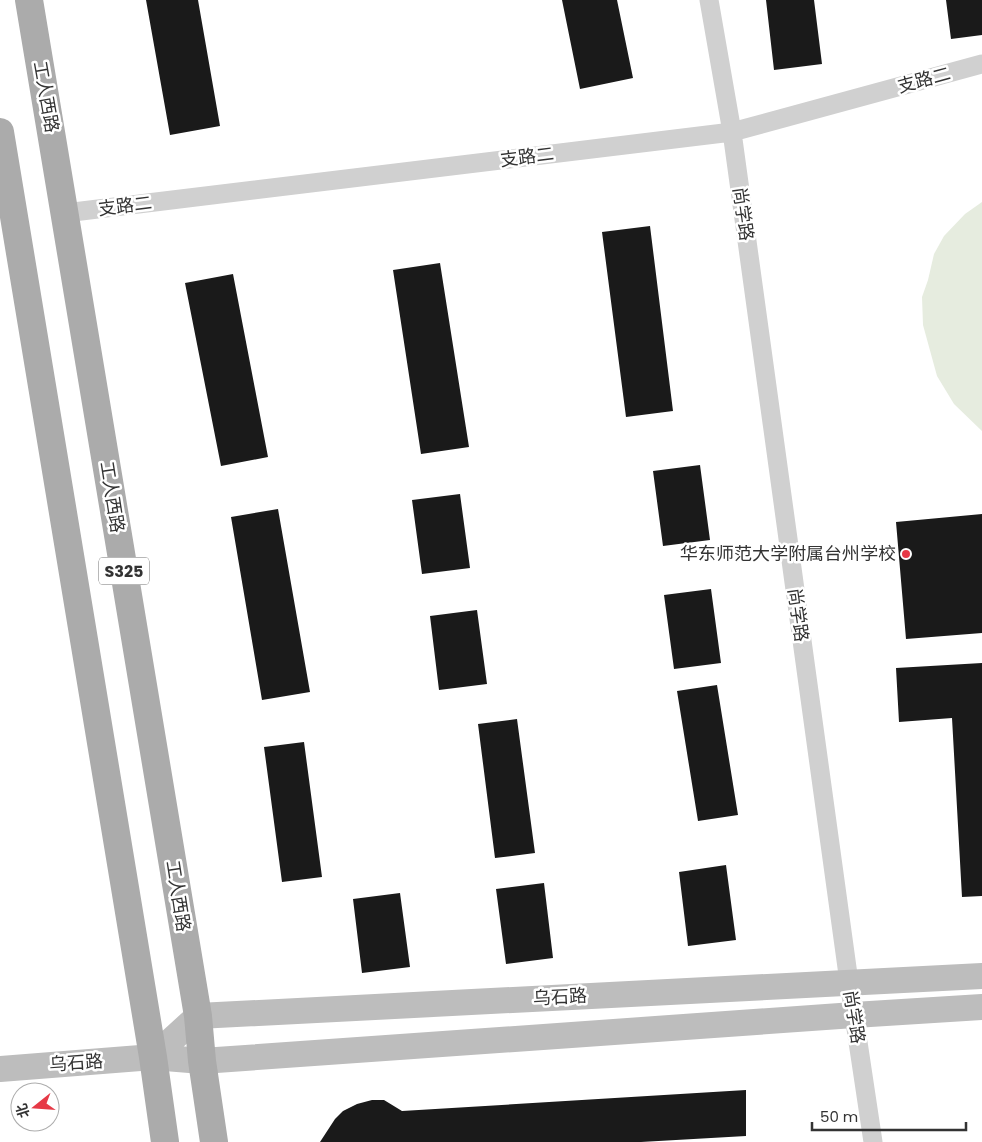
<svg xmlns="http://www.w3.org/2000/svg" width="982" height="1142" font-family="Poppins,'Noto Sans SC',sans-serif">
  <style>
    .green { fill: #e6ecdf }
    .building { fill: #1a1a1a }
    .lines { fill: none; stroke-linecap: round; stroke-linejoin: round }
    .street { stroke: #d0d0d0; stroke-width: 19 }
    .secondary { stroke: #bdbdbd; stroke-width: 26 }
    .primary { stroke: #ababab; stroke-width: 28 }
    .poi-dot { fill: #e63946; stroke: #fff; stroke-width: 2 }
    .labels { text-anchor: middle; stroke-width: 5; stroke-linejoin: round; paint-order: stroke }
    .shield { fill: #fff; stroke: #707070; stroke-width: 1 }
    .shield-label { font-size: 16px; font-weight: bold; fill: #333 }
    .street-label { font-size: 18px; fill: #333; stroke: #fff }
    .poi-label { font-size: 18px; fill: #333; stroke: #fff; text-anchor: end }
  </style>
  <rect width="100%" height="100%" fill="#fff"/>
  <path class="green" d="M982,202V431L954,404L937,376L923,325L922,297L928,280L934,254L944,236L965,214Z"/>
  <path class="building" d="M146,0H198L220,126L170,135Z
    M562,0H617L633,78L580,89Z
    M766,0H814L822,64L774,70Z
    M946,0H982V35L951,39Z
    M650,226L673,411L626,417L602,232Z
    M440,263L469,447L421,454L393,270Z
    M233,274L268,457L221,466L185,283Z
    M700,465L710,540L663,546L653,471Z
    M460,494L470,568L422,574L412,500Z
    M278,509L310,692L262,700L231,517Z
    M982,514V633L906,639L896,522Z
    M711,589L721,663L674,669L664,595Z
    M477,610L487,684L439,690L430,616Z
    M982,663V896L962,897L952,718L899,722L896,668Z
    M717,685L738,815L698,821L677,691Z
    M517,719L535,853L495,858L478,724Z
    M304,742L322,877L282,882L264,747Z
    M726,865L736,940L688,946L679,872Z
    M544,883L553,958L506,964L496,889Z
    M400,893L410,967L362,973L353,899Z
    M746,1090V1136L641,1142H320L335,1119L343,1111L357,1104L372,1100H384L402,1111Z"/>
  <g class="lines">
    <path class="street" d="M709,0L732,132L849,982L873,1142
      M65,213L732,132L982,64"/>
    <path class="secondary" d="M153,1057L198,1016L982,976
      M0,1069L153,1057L202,1061L854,1015L982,1007"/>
    <path class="primary" d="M29,0L198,1016L202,1061L214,1142
      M0,132L153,1057L165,1142"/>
  </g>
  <circle class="poi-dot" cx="906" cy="554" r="5"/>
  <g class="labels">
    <rect class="shield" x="99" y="557.5" width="50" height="27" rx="4"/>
    <g class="shield-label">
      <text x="124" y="577">S325</text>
    </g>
    <g class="street-label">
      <text transform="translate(924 80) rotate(-15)" y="6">支路二</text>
      <text transform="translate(46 97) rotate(80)" y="6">工人西路</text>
      <text transform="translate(527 157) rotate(-7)" y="6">支路二</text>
      <text transform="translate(125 206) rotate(-7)" y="6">支路二</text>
      <text transform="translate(743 214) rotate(82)" y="6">尚学路</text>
      <text transform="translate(112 497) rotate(81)" y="6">工人西路</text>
      <text transform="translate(798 615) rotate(82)" y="6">尚学路</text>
      <text transform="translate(178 896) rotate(81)" y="6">工人西路</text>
      <text transform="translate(560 997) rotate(-3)" y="6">乌石路</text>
      <text transform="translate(854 1017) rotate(81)" y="6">尚学路</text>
      <text transform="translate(76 1063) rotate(-4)" y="6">乌石路</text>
    </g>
    <g class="poi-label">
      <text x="896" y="560">华东师范大学附属台州学校</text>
    </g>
  </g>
  <g transform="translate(35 1107) rotate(253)"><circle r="24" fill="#ffffff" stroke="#adadad"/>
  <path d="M0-4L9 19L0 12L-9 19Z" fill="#e63946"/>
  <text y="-8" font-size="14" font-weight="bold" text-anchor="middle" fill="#333333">北</text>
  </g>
  <path d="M812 1122v8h154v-8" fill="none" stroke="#333333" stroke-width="2.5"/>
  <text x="820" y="1122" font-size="15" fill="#333333" stroke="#ffffff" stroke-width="4" paint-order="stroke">50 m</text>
</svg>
